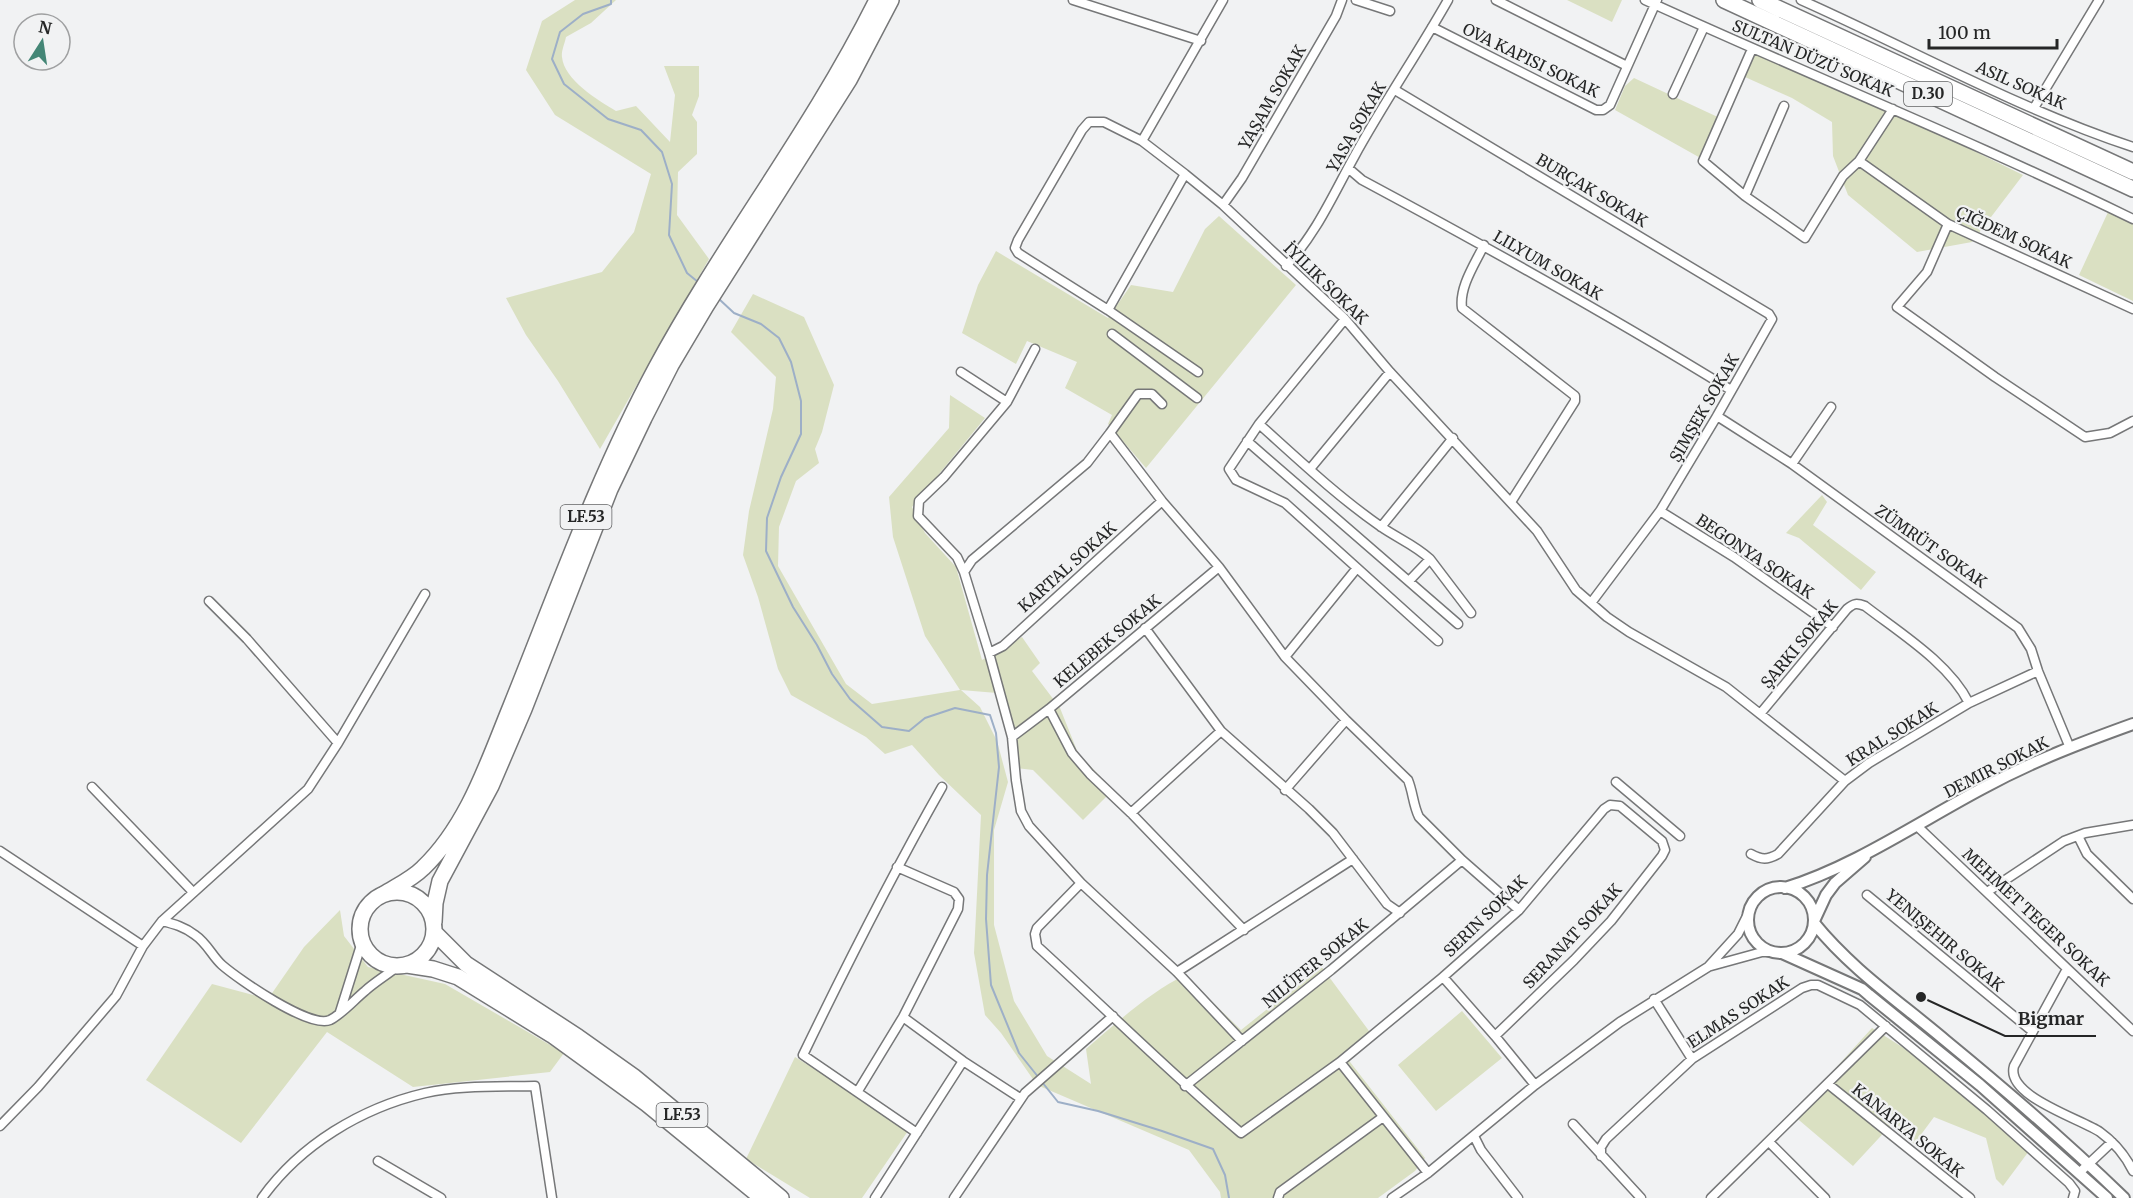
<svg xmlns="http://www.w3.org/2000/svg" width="2133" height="1198" font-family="Merriweather,serif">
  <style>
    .green { fill: #dae0c2 }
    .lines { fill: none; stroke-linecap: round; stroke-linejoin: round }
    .stream { stroke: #9dafc7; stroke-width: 2 }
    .minor-casing { stroke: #767778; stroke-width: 11 }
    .tertiary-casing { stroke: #767778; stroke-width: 14 }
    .trunk-casing { stroke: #767778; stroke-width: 18 }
    .minor { stroke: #fff; stroke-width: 8 }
    .tertiary { stroke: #fff; stroke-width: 10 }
    .trunk { stroke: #fff; stroke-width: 15 }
    .labels { text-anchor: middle; stroke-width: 4.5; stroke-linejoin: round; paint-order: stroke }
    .shield { fill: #f1f2f3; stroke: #626364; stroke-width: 1.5 }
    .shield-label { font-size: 15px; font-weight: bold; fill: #252626 }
    .street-label { font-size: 16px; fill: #252626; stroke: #f1f2f3 }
    .leader { fill: none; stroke: #252626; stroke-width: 2 }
    .callout-dot { fill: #252626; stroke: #f1f2f3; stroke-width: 2 }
    .callout-label { font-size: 18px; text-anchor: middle; font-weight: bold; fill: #252626; stroke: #f1f2f3; stroke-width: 4.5; stroke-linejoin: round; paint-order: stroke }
  </style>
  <rect width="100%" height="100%" fill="#f1f2f3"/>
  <path class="green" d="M575,0H616L591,23L566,37C565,43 561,51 562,57C564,80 598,100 616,111L636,106L670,142L675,95L664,66H699V96L692,115L697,122V154L678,172L677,215L709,259L600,449L558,381L526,335L506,298L602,272L634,232L651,174L555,115L526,70L542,21Z
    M1567,0H1622L1612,22Z
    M1758,45L2023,175L1972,242L1917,252L1848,195L1833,156L1832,122L1792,98L1745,77Z
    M1634,78L1722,119L1704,160L1615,110L1625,86Z
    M2109,210L2133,220V301L2079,275Z
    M1219,216L1296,285L1146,468L1108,424L1112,415L1065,388L1077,362L1027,341L1016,364L962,333L978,285L996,251L1108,318L1131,285L1173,292L1205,229Z
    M753,294L804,317L834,385L822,432L815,449L819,463L796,481L779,527L778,566L846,684L872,704L960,690L925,636L893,537L889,497L949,428L950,395L985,418L912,507L925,533L956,567L982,660L1022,637L1040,663L1032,671L1060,708L1078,753L1113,790L1083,820L1033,770L1016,768L997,693L961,690L980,707L997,741L1008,782L994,830V925L1014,1001L1047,1056L1091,1084L1086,1049C1115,1024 1150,992 1185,975L1241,1030L1321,966L1372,1035L1343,1053L1425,1158L1415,1171L1378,1198H1221L1220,1192L1189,1150L1037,1085L1001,1033L985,1015L974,953L981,815L939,775L912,745L885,754L866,737L791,695L778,669L758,597L743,555L749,511L773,409L776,377L731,332Z
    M1822,495L1827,502L1813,525L1876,572L1861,590L1799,538L1786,533Z
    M340,910L344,936L368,967L445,984L564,1053L550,1072L413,1087L327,1032L241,1143L146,1080L212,984L268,999L304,947Z
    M1462,1011L1502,1058L1436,1111L1398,1065Z
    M1872,1028L1918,1057L2029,1151L2003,1186L1996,1179L1986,1138L1934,1117L1914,1144L1891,1125L1853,1166L1793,1115Z
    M795,1057L910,1128L862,1198H810L746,1159Z"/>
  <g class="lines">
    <path class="stream" d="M611,0V4L583,14L560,32L552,59L564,84L608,119L641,130L662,152L672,184L669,235L687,273L698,282
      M719,299L734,313L761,324L779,338L791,362L801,401V434L781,477L767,518L766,551L793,607L817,645L832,674L850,699L882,727L909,731L925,718L955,708L990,715L996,733L999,767L987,875L986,919L991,985L1019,1053L1039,1078
      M1042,1082L1058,1102L1098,1111L1162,1131L1213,1149L1225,1175L1229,1198"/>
    <defs>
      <path id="minor" d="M1073,0L1201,41
        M1356,0L1390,11
        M1496,0L1627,66
        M1645,0C1807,74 1973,141 2133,219
        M1801,0C1911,49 2018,109 2133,147
        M1432,27L1596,110H1603L1610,105L1657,0
        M1752,49L1703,161L1745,196L1805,238L1843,176L1859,161L1893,109
        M1395,90L1769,314L1772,319L1717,416L1660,511L1591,603
        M1673,94L1704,27
        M2034,108L2099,0
        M1142,141L1223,0
        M1859,161L1948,224L2133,309
        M1348,168L1362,180C1487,247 1611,316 1731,390
        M1745,196L1784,106
        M1223,205L1242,178L1336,16L1342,0
        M1948,224L1927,272L1897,307L1995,377L2085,437L2110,433L2133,421
        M1484,245C1475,264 1459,287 1462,308L1575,396V401L1511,502
        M1286,266C1316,234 1333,195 1354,157C1383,104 1418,53 1448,0
        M1108,310L1185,174
        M1345,319L1259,424L1229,469L1236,480L1285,503L1438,641
        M1112,334L1197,398
        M961,372L1007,402
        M1198,372L1108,310L1018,253L1015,248L1018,240L1082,130L1089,122H1104L1142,141L1185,174L1223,205L1345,319L1390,372L1537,531L1576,590L1607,617L1629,632L1726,687L1845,781
        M1717,416L1792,464L2018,628L2031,649L2038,671L2070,748
        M1259,424C1298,459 1337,496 1380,526C1397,538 1415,545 1430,559L1409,581
        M1110,433L1138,394H1152L1162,404
        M1247,441L1458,624
        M1792,464L1831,407
        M1310,469L1390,372
        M1660,511L1734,557L1833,627
        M1381,527L1453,438
        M1430,559L1471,613
        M964,572L957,557L918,516L919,501L944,477L1007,402L1035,349
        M209,601L247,639L338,743
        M1145,628L1221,731L1309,809L1333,833L1387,904L1400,913
        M989,653L1003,646L1162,501
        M1285,657L1357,568
        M1049,709L1072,753L1090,774L1131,813L1244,930
        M1760,714L1847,609C1854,603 1857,603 1865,606C1900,633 1949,663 1969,703
        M1012,737L1049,709L1219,567
        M1616,782L1680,836
        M92,787L192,891
        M1285,790L1346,720
        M1131,813L1221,731
        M1917,826L2133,1031
        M2078,836L2087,854L2133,899
        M0,851L143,946
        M1751,854C1762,860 1767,860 1778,854L1845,781L1869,763L1969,703L2038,671
        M1081,883L1037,928L1035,934L1037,946C1105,1008 1170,1073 1241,1133L1340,1062L1443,977L1519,910L1604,809L1610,805L1620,806L1662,841L1665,850L1662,856L1611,921L1574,960L1495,1036
        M1987,892L2064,841L2085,833L2133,825
        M1867,895L2032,1031
        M162,921C174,924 185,927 195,935C207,943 212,956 222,965C238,979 310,1029 330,1020C342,1014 354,1000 365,991C375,982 387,975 398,966
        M1711,966L1762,952H1772
        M2067,969L2014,1066C2005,1096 2081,1119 2100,1132C2114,1142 2125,1155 2133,1171
        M1177,972L1353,859
        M1443,977L1495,1036L1535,1085
        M1654,999L1692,1059
        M340,1012L362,942
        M903,1017L963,1061L1020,1098
        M1242,1041L1177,972L1081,883L1029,826L1021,811L1016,780L1012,737L989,653L964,572L972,560L1087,463L1110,433L1162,501L1219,567L1285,657L1346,720L1408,780C1413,792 1413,805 1419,817L1462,860L1519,910
        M1340,1062L1428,1173
        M1828,1084L1970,1198
        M1185,1086L1331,970L1462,860
        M858,1091L903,1017L958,909L959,899L954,892L897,867
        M1573,1124L1641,1198
        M0,1126L38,1087L116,996L143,946L162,921L308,789L338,743L425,594
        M917,1133L803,1055C847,964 892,875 942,787
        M1474,1136L1481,1150L1518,1198
        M1769,1142L1825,1198
        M1601,1156V1147L1606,1139L1692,1059L1802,988L1811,985H1818L1860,1005L1987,1110L2069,1183L2075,1191L2073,1198
        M378,1161L441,1198
        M2080,1172L2112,1142
        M262,1198C300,1145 361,1108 425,1093C460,1085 499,1087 535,1086L552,1198
        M875,1198L963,1061
        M954,1198L1025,1093L1113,1016
        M1278,1198L1280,1192L1383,1117
        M1392,1198L1428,1173L1535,1085L1620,1022L1708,967L1738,934L1748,914
        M1711,1198L1886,1026"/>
      <path id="tertiary" d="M1748 920a33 33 0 1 1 66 0a33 33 0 1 1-66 0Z
        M1785,888C1854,867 1922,820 1985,787C2033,761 2083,742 2133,724
        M1814,921L1826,895L1835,883L1865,857
        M1814,923C1852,970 1900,1002 1946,1041C2007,1091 2067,1143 2124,1198
        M1782,953L1862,989L1869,995L1980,1085L2107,1198"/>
      <path id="trunk" d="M1724,0L2133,189
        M1760,0L2133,172
        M360 929a37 37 0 1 1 74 0a37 37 0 1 1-74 0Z
        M384,894C397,886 412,879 423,868C468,825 488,762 511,706C557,592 598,476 656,368C724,242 813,129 877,0
        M434,922L435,903L440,881L491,786L524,709L610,489L644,418L671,365L706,306L849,80L891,0
        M434,932L466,964L578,1037L633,1076L781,1198
        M407,965L433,969L458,977L552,1035L647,1104L762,1198"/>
    </defs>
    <use href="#minor" class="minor-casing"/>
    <use href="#tertiary" class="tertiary-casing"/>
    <use href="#trunk" class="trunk-casing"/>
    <use href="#minor" class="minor"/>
    <use href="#tertiary" class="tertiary"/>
    <use href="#trunk" class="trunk"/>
  </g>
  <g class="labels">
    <g class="shield">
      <rect x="1904" y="82" width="48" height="24" rx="4.5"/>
      <rect x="560.5" y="505" width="51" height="24" rx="4.5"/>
      <rect x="656.5" y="1103" width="51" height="24" rx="4.5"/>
    </g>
    <g class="shield-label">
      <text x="1928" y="99">D.30</text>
      <text x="586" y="522">LF.53</text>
      <text x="682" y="1120">LF.53</text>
    </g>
    <g class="street-label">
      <text transform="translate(1813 58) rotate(23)" y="6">SULTAN DÜZÜ SOKAK</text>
      <text transform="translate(1531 60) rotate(26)" y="6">OVA KAPISI SOKAK</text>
      <text transform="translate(2021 85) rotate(24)" y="6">ASIL SOKAK</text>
      <text transform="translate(1272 97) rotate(-60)" y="6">YAŞAM SOKAK</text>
      <text transform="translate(1356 127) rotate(-60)" y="6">YASA SOKAK</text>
      <text transform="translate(1592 190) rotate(31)" y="6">BURÇAK SOKAK</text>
      <text transform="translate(2014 237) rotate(25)" y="6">ÇIĞDEM SOKAK</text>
      <text transform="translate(1548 265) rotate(30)" y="6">LILYUM SOKAK</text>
      <text transform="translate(1326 283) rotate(44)" y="6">İYILIK SOKAK</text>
      <text transform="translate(1704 408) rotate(-60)" y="6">ŞIMŞEK SOKAK</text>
      <text transform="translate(1931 546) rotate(35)" y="6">ZÜMRÜT SOKAK</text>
      <text transform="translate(1755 556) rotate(34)" y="6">BEGONYA SOKAK</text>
      <text transform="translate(1067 567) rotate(-42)" y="6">KARTAL SOKAK</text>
      <text transform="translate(1107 641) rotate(-40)" y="6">KELEBEK SOKAK</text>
      <text transform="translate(1799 644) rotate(-50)" y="6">ŞARKI SOKAK</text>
      <text transform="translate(1892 734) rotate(-32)" y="6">KRAL SOKAK</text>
      <text transform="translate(1996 767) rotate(-27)" y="6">DEMIR SOKAK</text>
      <text transform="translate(1485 916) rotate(-44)" y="6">SERIN SOKAK</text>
      <text transform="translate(2036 917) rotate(43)" y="6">MEHMET TEGER SOKAK</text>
      <text transform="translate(1572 936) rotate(-47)" y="6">SERANAT SOKAK</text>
      <text transform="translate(1945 940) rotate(40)" y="6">YENIŞEHIR SOKAK</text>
      <text transform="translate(1315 963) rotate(-39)" y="6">NILÜFER SOKAK</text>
      <text transform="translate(1738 1012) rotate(-33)" y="6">ELMAS SOKAK</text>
      <text transform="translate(1908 1130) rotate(39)" y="6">KANARYA SOKAK</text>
    </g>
  </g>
  <path class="leader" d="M1921 997L2005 1036H2096"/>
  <circle class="callout-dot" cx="1921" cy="997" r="6"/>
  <g class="callout-label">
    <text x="2051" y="1025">Bigmar</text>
  </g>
  <g transform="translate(42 42) rotate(12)"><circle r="28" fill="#f1f2f3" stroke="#9fa0a1" stroke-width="1.5"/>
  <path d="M0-4.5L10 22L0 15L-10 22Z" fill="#448676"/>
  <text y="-9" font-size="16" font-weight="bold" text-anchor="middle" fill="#252626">N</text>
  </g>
  <path d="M1929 39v9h128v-9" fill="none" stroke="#252626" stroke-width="3"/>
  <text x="1938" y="39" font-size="18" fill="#252626" stroke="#f1f2f3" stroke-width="4.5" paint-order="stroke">100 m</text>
</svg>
